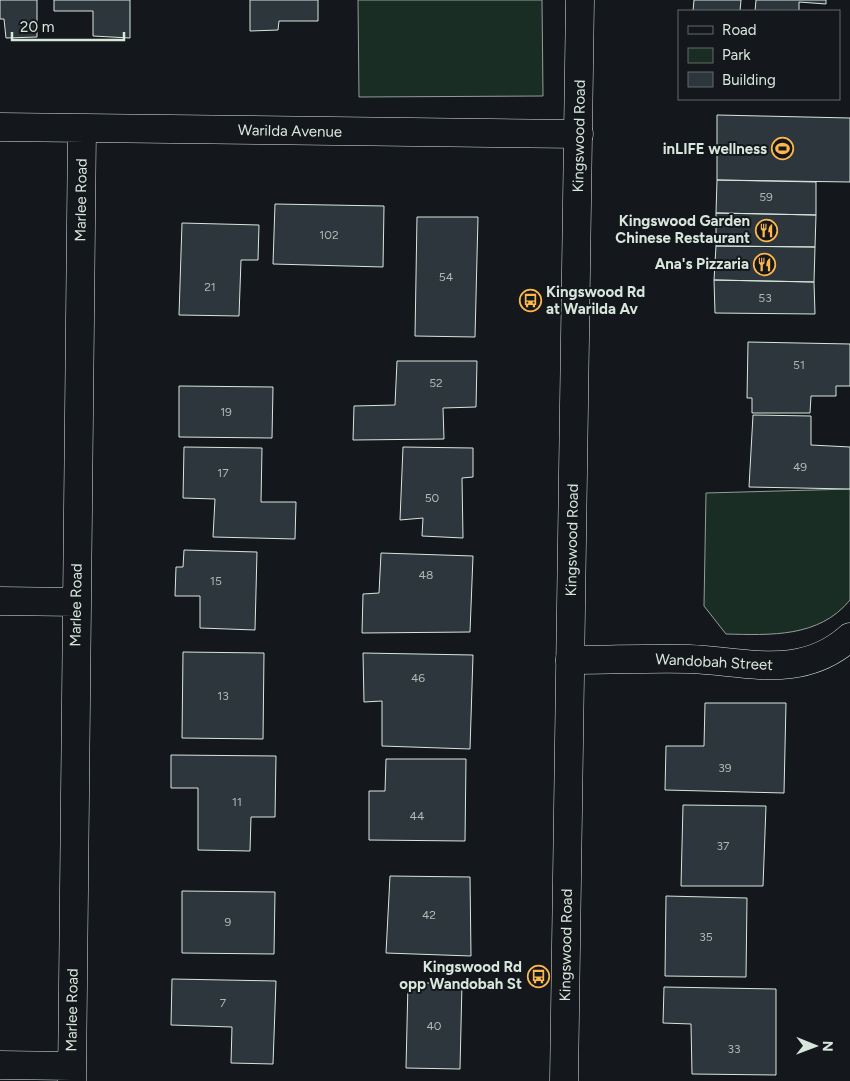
<svg xmlns="http://www.w3.org/2000/svg" width="850" height="1081" font-family="Figtree,sans-serif">
  <style>
    .green { fill: #1a2d24; stroke: #939e99 }
    .building { fill: #2c363c; stroke: #d8e6dc }
    .lines { fill: none; stroke-linecap: round; stroke-linejoin: round }
    .street-casing { stroke: #d8e6dc; stroke-width: 29 }
    .secondary-casing { stroke: #d8e6dc; stroke-width: 29 }
    .street { stroke: #14181c; stroke-width: 28 }
    .secondary { stroke: #14181c; stroke-width: 28 }
    .labels { text-anchor: middle; stroke-width: 4; stroke-linejoin: round; paint-order: stroke }
    .number-label { font-size: 12px; fill: #adbab4 }
    .street-label { font-size: 15px; fill: #d8e6dc; stroke: #14181c }
    .poi-label { font-size: 15px; font-weight: bold; fill: #d8e6dc; stroke: #14181c; text-anchor: end }
  </style>
  <rect width="100%" height="100%" fill="#14181c"/>
  <path class="green" d="M358,0H542L543,96L359,97Z
    M850,489V600C819,638 770,635 726,634L704,606L706,493Z"/>
  <path class="building" d="M0,0H37V37L6,38L4,19H0Z
    M54,0H130V38L93,36V11H54Z
    M250,0H318V21H279L278,30L250,31Z
    M694,0H741L740,11H693Z
    M756,0H826V4L799,2V11H755Z
    M717,115L850,118V182L717,180Z
    M717,180L816,182V215L716,213Z
    M275,204L384,206L383,267L273,264Z
    M716,213L816,215L815,247L716,246Z
    M417,217H478L475,337L415,336Z
    M182,223L259,225L258,260H241L239,316L179,315Z
    M716,246L815,247L814,282L714,280Z
    M714,280L814,282L815,314L715,313Z
    M748,342L850,344V386H836V396H811L810,413H752V398H747Z
    M397,361H477L476,407L443,408L444,439L353,440L354,406L395,405Z
    M179,386L273,387L272,438L179,437Z
    M753,415L811,416V445L850,447V489L749,487Z
    M184,447L262,448L261,502H296L295,539L213,537L215,499L183,498Z
    M403,447L473,448V477L462,478L463,538L422,536L423,518L400,520Z
    M184,550L257,552L255,630L200,628V596H175L176,567H183Z
    M381,553L473,556L470,632L362,633L363,594L379,593Z
    M183,652L264,653L263,739L182,738Z
    M363,653L473,655L470,749L382,746V701L364,702Z
    M705,703H786L784,793L665,790L666,746H704Z
    M171,755L276,756L275,817H251L250,851L198,850V788H171Z
    M386,759H466L465,841L369,840V791H385Z
    M683,805L766,806L763,886H681Z
    M390,876L470,877L471,956L386,953Z
    M182,891L275,892L274,954L182,953Z
    M666,896L747,898L746,977L665,976Z
    M172,979L276,981L273,1064L231,1063L232,1027L171,1025Z
    M408,983H462L460,1069L406,1068Z
    M664,987L776,989V1075L692,1074L691,1024L663,1023Z"/>
  <g class="lines">
    <defs>
      <path id="street" d="M0,127L579,134
        M0,601L76,602
        M570,660C609,660 649,658 689,659C746,661 801,681 850,637
        M0,1065L72,1066
        M72,1081L82,129"/>
      <path id="secondary" d="M564,1081L580,0"/>
    </defs>
    <use href="#street" class="street-casing"/>
    <use href="#secondary" class="secondary-casing"/>
    <use href="#street" class="street"/>
    <use href="#secondary" class="secondary"/>
  </g>
  <defs>
    <symbol id="stadium-ring" viewBox="-11 -11 22 22"><circle r="9.5" fill="#14181c" stroke="#ffb74d" stroke-width="1.5"/><path d="M0-5a6.5 5 0 1 0 0 10a6.5 5 0 1 0 0-10ZM-3.5-1.8h7v3.6h-7Z" fill="#ffb74d"/></symbol>
    <symbol id="restaurant-ring" viewBox="-11 -11 22 22"><circle r="9.5" fill="#14181c" stroke="#ffb74d" stroke-width="1.5"/><path d="M-5-6h1v4h1v-4h1v4h1v-4h1v5L-1.5 .5V6h-2V.5L-5-1ZM5-6V6H3V1.5H1.5Q1.5-4 5-6Z" fill="#ffb74d"/></symbol>
    <symbol id="bus-ring" viewBox="-11 -11 22 22"><circle r="9.5" fill="#14181c" stroke="#ffb74d" stroke-width="1.5"/><path d="M-5-6H5V4H4V6H2V4H-2V6H-4V4H-5ZM-3.5-4V0h7V-4ZM-3.5 1.2v1.5H-2V1.2ZM2 1.2v1.5H3.5V1.2Z" fill="#ffb74d"/></symbol>
  </defs>
  <g fill-rule="evenodd">
    <use href="#stadium-ring" x="770" y="136" width="25" height="25"/>
    <use href="#restaurant-ring" x="754" y="218" width="25" height="25"/>
    <use href="#restaurant-ring" x="752" y="252" width="25" height="25"/>
    <use href="#bus-ring" x="518" y="288" width="25" height="25"/>
    <use href="#bus-ring" x="526" y="964" width="25" height="25"/>
  </g>
  <g class="labels">
    <g class="number-label">
      <text x="766" y="201">59</text>
      <text x="329" y="239">102</text>
      <text x="446" y="281">54</text>
      <text x="210" y="291">21</text>
      <text x="765" y="302">53</text>
      <text x="799" y="369">51</text>
      <text x="436" y="387">52</text>
      <text x="226" y="416">19</text>
      <text x="800" y="471">49</text>
      <text x="223" y="477">17</text>
      <text x="432" y="502">50</text>
      <text x="426" y="579">48</text>
      <text x="216" y="585">15</text>
      <text x="418" y="682">46</text>
      <text x="223" y="700">13</text>
      <text x="725" y="772">39</text>
      <text x="237" y="806">11</text>
      <text x="417" y="820">44</text>
      <text x="723" y="850">37</text>
      <text x="429" y="919">42</text>
      <text x="228" y="926">9</text>
      <text x="706" y="941">35</text>
      <text x="223" y="1007">7</text>
      <text x="434" y="1030">40</text>
      <text x="734" y="1053">33</text>
    </g>
    <g class="street-label">
      <text transform="translate(290 131) rotate(1)" y="5">Warilda Avenue</text>
      <text transform="translate(579 136) rotate(-89)" y="5">Kingswood Road</text>
      <text transform="translate(81 200) rotate(-89)" y="5">Marlee Road</text>
      <text transform="translate(572 540) rotate(-89)" y="5">Kingswood Road</text>
      <text transform="translate(76 605) rotate(-89)" y="5">Marlee Road</text>
      <text transform="translate(714 662) rotate(3)" y="5">Wandobah Street</text>
      <text transform="translate(566 945) rotate(-89)" y="5">Kingswood Road</text>
      <text transform="translate(72 1010) rotate(-89)" y="5">Marlee Road</text>
    </g>
    <g class="poi-label">
      <text x="767" y="154">inLIFE wellness</text>
      <text x="750" y="226">Kingswood Garden<tspan x="750" dy="17">Chinese Restaurant</tspan></text>
      <text x="749" y="269">Ana's Pizzaria</text>
      <text x="546" y="297" text-anchor="start">Kingswood Rd<tspan x="546" dy="17">at Warilda Av</tspan></text>
      <text x="522" y="972">Kingswood Rd<tspan x="522" dy="17">opp Wandobah St</tspan></text>
    </g>
  </g>
  <rect x="678" y="10" width="162" height="90" fill="#14181c" stroke="#626a69"/>
  <rect x="688" y="26" width="25" height="8" fill="#14181c" stroke="#626a69"/>
  <text x="722" y="35" font-size="15" fill="#d8e6dc">Road</text>
  <rect x="688" y="48" width="25" height="15" fill="#1a2d24" stroke="#626a69"/>
  <text x="722" y="60" font-size="15" fill="#d8e6dc">Park</text>
  <rect x="688" y="72" width="25" height="15" fill="#2c363c" stroke="#626a69"/>
  <text x="722" y="85" font-size="15" fill="#d8e6dc">Building</text>
  <g transform="translate(815 1046) rotate(91)" stroke="#14181c" stroke-width="4" paint-order="stroke">
  <path d="M0-4L9 19L0 12L-9 19Z" fill="#d8e6dc"/>
  <text y="-8" font-size="14" font-weight="bold" text-anchor="middle" fill="#d8e6dc">N</text>
  </g>
  <path d="M12 32v8h112v-8" fill="none" stroke="#d8e6dc" stroke-width="2.5"/>
  <text x="20" y="32" font-size="15" fill="#d8e6dc" stroke="#14181c" stroke-width="4" paint-order="stroke">20 m</text>
</svg>
